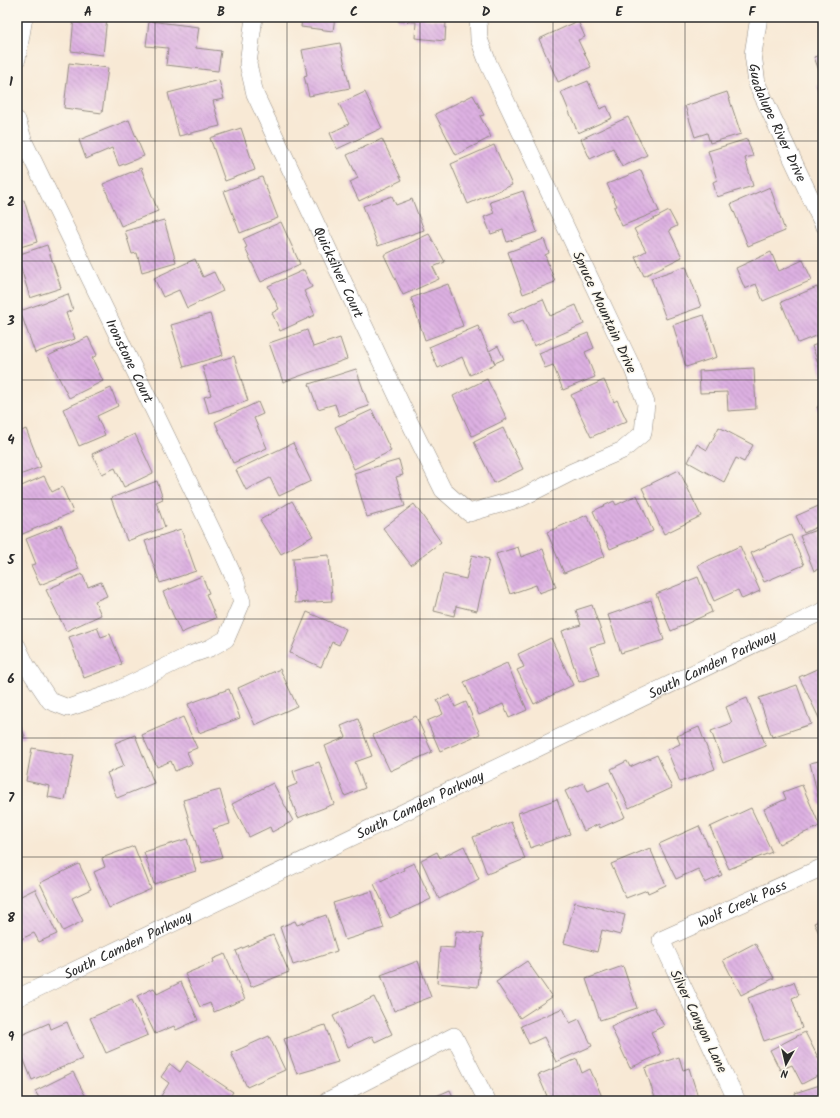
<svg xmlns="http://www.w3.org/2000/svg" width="840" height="1118" font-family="Kalam,sans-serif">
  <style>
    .building { fill: url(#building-back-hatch) }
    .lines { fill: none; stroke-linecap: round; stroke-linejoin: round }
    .street-casing { stroke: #928a80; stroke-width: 18 }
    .street { stroke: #fff; stroke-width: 17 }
    .grid { fill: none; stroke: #2b2b2b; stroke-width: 1; stroke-opacity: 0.55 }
    .labels { text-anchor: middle; stroke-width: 3; stroke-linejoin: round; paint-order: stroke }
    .street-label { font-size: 14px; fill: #2b2b2b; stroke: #fbf7ec }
    .neatline { fill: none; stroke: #2b2b2b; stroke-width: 1.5 }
    .grid-label { font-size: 13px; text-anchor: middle; font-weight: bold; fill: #2b2b2b }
  </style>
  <defs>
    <pattern id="building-back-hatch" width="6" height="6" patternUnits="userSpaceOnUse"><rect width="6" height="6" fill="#ddb0e2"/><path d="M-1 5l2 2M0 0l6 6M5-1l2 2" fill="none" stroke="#b38fb7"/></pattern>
  </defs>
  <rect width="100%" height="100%" fill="#fbf7ec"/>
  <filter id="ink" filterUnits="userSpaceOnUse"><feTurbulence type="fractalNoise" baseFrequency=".025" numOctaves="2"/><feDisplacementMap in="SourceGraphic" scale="8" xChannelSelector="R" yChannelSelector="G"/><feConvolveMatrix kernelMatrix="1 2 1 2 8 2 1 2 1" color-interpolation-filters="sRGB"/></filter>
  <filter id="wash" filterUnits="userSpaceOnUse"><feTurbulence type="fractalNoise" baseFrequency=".012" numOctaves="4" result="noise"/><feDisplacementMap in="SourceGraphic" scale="16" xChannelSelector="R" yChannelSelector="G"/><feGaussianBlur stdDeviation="0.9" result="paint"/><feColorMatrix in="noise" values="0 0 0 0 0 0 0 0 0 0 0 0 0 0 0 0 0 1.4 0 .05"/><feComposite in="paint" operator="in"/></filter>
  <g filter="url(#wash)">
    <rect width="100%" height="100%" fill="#f8e9d5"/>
    <g id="blocks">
      <path class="building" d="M74,17H107L103,55L71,51Z
        M302,17H335L333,31L301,27Z
        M398,17H425V19L446,21L445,41L415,38L416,22L398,21Z
        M149,21L199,27L196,48L221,51L218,71L166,65L168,48L146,46Z
        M578,21L585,37L578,40L591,67L558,82L539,39Z
        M340,43L350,88L309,96L304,76L307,75L302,50Z
        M823,54V81L814,57Z
        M69,63L108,68L102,113L64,108Z
        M219,80L224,99L213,101L220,126L179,136L168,93Z
        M588,81L600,109L607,106L612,118L578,133L561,92Z
        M823,84V102L817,86Z
        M365,92L382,128L337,149L330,133L349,124L339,104Z
        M727,92L741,134L710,143L707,133L695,137L685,106Z
        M473,95L484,115L480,116L491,137L456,155L435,114Z
        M628,117L647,155L622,167L613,148L590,159L581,139Z
        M129,120L144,156L119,166L112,148L86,159L79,140Z
        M241,128L255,170L225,181L210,138Z
        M382,139L402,180L359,201L350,182L358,178L347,155Z
        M747,139L753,156L745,158L753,186L717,197L713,182L717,180L708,151Z
        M494,145L512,185L468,204L451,164Z
        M141,168L158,211L121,226L103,184Z
        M641,170L659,211L622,226L614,207L617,206L607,184Z
        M262,177L278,218L240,233L224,191Z
        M770,187L785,231L748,246L731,204Z
        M523,191L537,232L507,242L503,230L491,234L484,217L494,213L490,202Z
        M392,196L396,205L412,199L424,230L378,246L363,206Z
        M24,200L37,242L17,248V202Z
        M669,211L677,226L669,230L682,257L644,276L635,257L646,251L634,229Z
        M164,220L176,262L142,272L137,253L132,254L125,231Z
        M281,222L300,264L261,282L245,248L247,247L243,239Z
        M429,234L445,262L433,267L439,279L403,295L384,255Z
        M544,239L549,253L545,255L555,282L523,294L508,252Z
        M47,245L61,288L30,298L17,255Z
        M771,252L779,271L803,260L812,280L763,301L756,284L745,289L736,268Z
        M195,259L203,277L214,272L223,291L187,308L179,290L163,297L154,278Z
        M686,266L701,307L666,319L651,278Z
        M304,270L312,287L304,291L315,315L280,331L272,313L279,309L268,286Z
        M448,284L463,326L425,340L411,298Z
        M817,287L823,301V333L798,343L781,302Z
        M68,294L73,310L66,313L75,339L35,353L20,311Z
        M543,299L550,316L576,305L584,324L534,346L523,320L513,324L508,314Z
        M210,314L223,355L184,367L171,325Z
        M704,315L717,357L686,367L673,325Z
        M478,326L489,351L498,346L504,359L495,363L490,352L495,364L470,375L462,357L438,368L429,347Z
        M307,330L313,347L340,338L347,359L283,382L269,343Z
        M588,333L594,348L585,352L595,377L563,390L553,365L545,368L539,353Z
        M88,337L97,355L92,358L103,381L69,398L48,356Z
        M823,342V377L812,346Z
        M234,356L248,401L209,413L204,397L211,395L202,366Z
        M754,368L756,409L728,411L727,392L700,393L699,371Z
        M356,369L369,406L339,416L335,404L318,409L309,384Z
        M487,379L507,419L472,436L453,396Z
        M604,380L614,402L617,400L627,421L591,437L571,395Z
        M111,388L118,406L97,416L105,435L79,446L63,409Z
        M258,402L263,414L254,418L267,448L233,463L215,422Z
        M823,404V419L817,407Z
        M372,410L391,451L354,469L335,427Z
        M719,427L753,445L744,462L736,458L724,482L688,462L697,444L707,450Z
        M503,428L523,469L494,483L474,442Z
        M26,429L41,467L17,476V433Z
        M135,434L153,473L124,487L115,468L102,474L92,454Z
        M293,443L311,481L279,496L270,478L246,490L236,470Z
        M399,460L403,475L396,477L405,506L367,517L354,473Z
        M679,470L701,516L664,534L642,488Z
        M44,476L52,492L62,487L73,512L18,536L17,488Z
        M157,481L163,499L156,502L165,527L127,541L111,498Z
        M637,495L653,531L610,549L593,511L614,501L616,505Z
        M292,501L313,536L281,554L260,520Z
        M414,504L441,542L411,565L383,528Z
        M823,504V524L804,533L796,516Z
        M587,515L605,556L564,573L547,532Z
        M61,525L79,569L40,585L31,565L36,564L26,539Z
        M181,529L196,571L160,583L145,541Z
        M819,529L823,539V567L814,571L800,536Z
        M791,535L804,565L764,582L751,553Z
        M740,546L760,591L742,599L738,590L714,601L698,565Z
        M518,547L521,557L543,549L556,587L539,593L536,585L510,594L496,554Z
        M329,555L332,601L295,603L293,558Z
        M472,555L489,559L477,611L456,606L454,616L434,611L443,574L466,579Z
        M82,574L88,587L101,582L107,596L95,601L101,615L66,631L46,590Z
        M202,576L209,593L206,594L216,618L181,633L163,592Z
        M698,577L712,612L671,631L656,594Z
        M651,600L664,640L621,653L608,615Z
        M592,605L605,643L590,647L599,675L579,682L562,631L581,625L576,610Z
        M307,612L346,629L339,645L332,642L321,667L290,653Z
        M97,627L101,637L110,634L122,664L84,678L69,637Z
        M551,638L573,685L534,704L517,670L524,667L518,654Z
        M507,663L527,710L509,718L503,704L479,715L464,682Z
        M819,668L823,675V721L821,722L799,677Z
        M280,669L297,706L255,725L238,688Z
        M797,685L811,724L772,737L759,698Z
        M229,689L240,718L199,733L188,704Z
        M450,695L455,707L466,702L480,734L440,751L427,721L443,714L437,700Z
        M747,698L766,746L723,763L711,731L732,723L726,707Z
        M416,716L432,752L390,771L373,735Z
        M183,717L197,748L187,752L192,764L175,771L171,761L157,767L142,735Z
        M17,719L25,736L17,740Z
        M358,719L372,756L355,762L365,788L345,796L325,746L346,737L341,726Z
        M699,727L715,769L680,782L667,750L680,744L677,736Z
        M135,735L154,783L117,798L107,773L124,766L115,743Z
        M32,748L74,756L65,800L48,797L50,786L26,781Z
        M657,755L672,788L629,808L611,769L627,761L630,767Z
        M823,760V805H820L810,763Z
        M319,762L334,804L298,818L287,788L297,784L293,771Z
        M609,782L625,817L600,828L599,824L584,831L565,791L584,783L588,791Z
        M273,783L293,821L272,832L270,827L249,837L232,804Z
        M802,785L820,826L779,844L764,809L786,799L783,792Z
        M220,790L230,824L213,829L222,857L202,863L183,800Z
        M557,799L570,834L530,848L518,813Z
        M751,808L772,852L729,869L710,827Z
        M511,822L525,859L487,874L473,837Z
        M699,826L722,875L705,883L698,869L676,879L659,844Z
        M187,839L196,871L154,884L144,852Z
        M134,846L151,889L109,908L94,872L105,867L102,858Z
        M464,846L479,879L439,899L421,860L437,852L440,858Z
        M650,848L666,885L648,893L647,890L626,898L611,864Z
        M414,863L431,899L390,918L374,884L404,870L403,868Z
        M79,864L91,889L72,898L83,921L63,931L40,883Z
        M35,889L57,934L39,942L34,933L17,941V898Z
        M372,891L384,928L345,940L333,903Z
        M575,902L625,915L620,935L602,930L597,952L564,943Z
        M823,906V916L819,908Z
        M326,915L337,951L293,965L280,927L295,921L297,925Z
        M823,919V934L820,935L814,923Z
        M456,931L483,934L478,987L437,983L440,947L454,948Z
        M273,935L289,972L251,987L236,951Z
        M755,943L774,978L741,995L723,960Z
        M225,954L245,999L214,1012L210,1003L200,1007L185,974L214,962L213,959Z
        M418,961L431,997L394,1011L381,975Z
        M527,961L552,997L520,1018L496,982Z
        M623,966L637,1008L600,1020L586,979Z
        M181,982L198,1020L176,1030L174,1026L155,1034L137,996L154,988L157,994Z
        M794,982L799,995L792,998L802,1028L764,1041L748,998Z
        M374,997L392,1034L375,1042L372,1036L348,1047L333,1016Z
        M132,1000L148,1035L106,1053L90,1018Z
        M654,1007L664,1026L651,1032L661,1054L630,1068L611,1027Z
        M563,1008L570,1023L579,1019L592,1046L556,1062L544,1037L529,1044L521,1026Z
        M67,1022L82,1059L32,1080L17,1043V1037L49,1023L51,1029Z
        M325,1025L338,1062L297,1074L284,1039Z
        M805,1032L823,1067V1073L802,1084L792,1065L780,1070L770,1050Z
        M269,1036L285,1070L247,1087L231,1053Z
        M679,1057L683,1070L689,1068L698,1097L686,1101H656L645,1068Z
        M577,1059L582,1073L590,1069L603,1099L599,1101H540L539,1099L547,1096L538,1075Z
        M187,1061L233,1092L227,1101H209L206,1099L205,1101H168L161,1096L169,1083L161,1077L170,1064L180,1072Z
        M73,1072L88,1101H41L35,1091Z
        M823,1084V1101H797L795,1093Z
        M450,1090L455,1101H425Z"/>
    </g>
  </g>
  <g filter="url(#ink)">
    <use href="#blocks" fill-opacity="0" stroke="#928a80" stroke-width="1"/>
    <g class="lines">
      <defs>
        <g id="street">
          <path id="s1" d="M254,17L248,64L255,94L409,421L443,490L469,513L521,498L572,472L623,450L643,433L646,403L632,367L488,63L479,39L478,17"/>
          <path id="s2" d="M759,17L753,54L757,84L823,224"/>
          <path d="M17,59L24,17"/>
          <path id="s3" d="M17,120L24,142L223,553L236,582L242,602L226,639L210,648L190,655L112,693L68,708L50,701L26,665L17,646"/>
          <path id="s4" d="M17,998L823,611"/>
          <path d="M327,1101L454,1036L487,1101"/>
          <path id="s5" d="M737,1101L661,940L823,867"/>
        </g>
      </defs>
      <use href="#street" class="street-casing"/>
      <use href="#street" class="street"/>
    </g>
  </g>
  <path class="grid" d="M155,17V1101M287,17V1101M420,17V1101M553,17V1101M685,17V1101M17,141H823M17,261H823M17,380H823M17,499H823M17,619H823M17,738H823M17,857H823M17,977H823"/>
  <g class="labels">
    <g class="street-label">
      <text dy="5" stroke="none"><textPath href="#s2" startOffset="111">Guadalupe River Drive</textPath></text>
      <text dy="5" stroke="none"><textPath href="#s1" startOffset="275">Quicksilver Court</textPath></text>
      <text transform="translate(605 312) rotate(65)" y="5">Spruce Mountain Drive</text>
      <text dy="5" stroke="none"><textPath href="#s3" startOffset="266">Ironstone Court</textPath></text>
      <text dy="5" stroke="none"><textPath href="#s4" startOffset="771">South Camden Parkway</textPath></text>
      <text dy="5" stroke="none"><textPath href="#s4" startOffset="447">South Camden Parkway</textPath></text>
      <text dy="5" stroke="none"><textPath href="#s5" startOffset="267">Wolf Creek Pass</textPath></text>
      <text dy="5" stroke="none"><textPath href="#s4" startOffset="123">South Camden Parkway</textPath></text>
      <text transform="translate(699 1021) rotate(64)" y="5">Silver Canyon Lane</text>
    </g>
  </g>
  <rect width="840" height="1118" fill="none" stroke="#fbf7ec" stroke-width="44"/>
  <g transform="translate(786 1064) rotate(188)" stroke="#fbf7ec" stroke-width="3" paint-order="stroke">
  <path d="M0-3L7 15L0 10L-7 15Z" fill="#2b2b2b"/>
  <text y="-6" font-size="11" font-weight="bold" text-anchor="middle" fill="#2b2b2b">N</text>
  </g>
  <rect x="22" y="22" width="796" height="1074" class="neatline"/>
  <g class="grid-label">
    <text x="88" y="16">A</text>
    <text x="221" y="16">B</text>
    <text x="354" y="16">C</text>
    <text x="486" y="16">D</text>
    <text x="619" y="16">E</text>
    <text x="752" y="16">F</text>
    <text x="11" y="86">1</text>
    <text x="11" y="206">2</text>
    <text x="11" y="325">3</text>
    <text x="11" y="444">4</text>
    <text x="11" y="564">5</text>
    <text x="11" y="683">6</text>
    <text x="11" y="802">7</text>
    <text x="11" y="922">8</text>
    <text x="11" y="1041">9</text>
  </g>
</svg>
